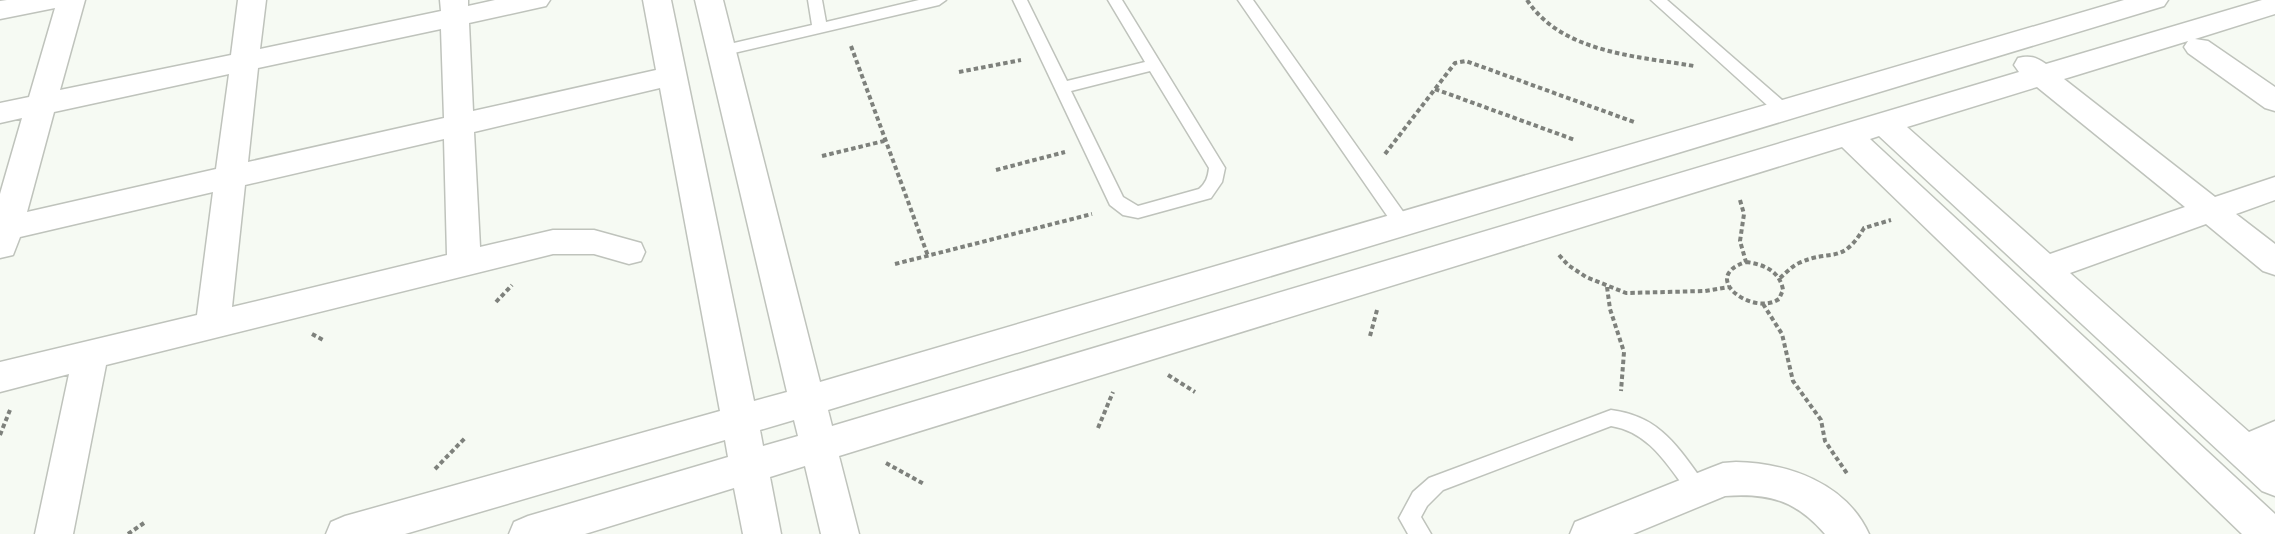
<svg xmlns="http://www.w3.org/2000/svg" width="2275" height="534" font-family="Overpass,sans-serif">
  <style>
    .lines { fill: none; stroke-linecap: round; stroke-linejoin: round }
    .lane-casing { stroke: #bfc3bc; stroke-width: 3 }
    .street-casing { stroke: #bfc3bc; stroke-width: 3 }
    .path { stroke: #7e817c; stroke-width: 4; stroke-dasharray: 4.5 3; stroke-linecap: butt }
    .lane { fill: #fff; fill-rule: evenodd }
    .street { fill: #fff; fill-rule: evenodd }
  </style>
  <rect width="100%" height="100%" fill="#f6faf3"/>
  <g class="lines">
    <defs>
      <path id="lane" d="M808,0H822L826,22L919,0H946L939,5L721,56L713,51L721,46L812,25Z
        M1013,0H1027L1067,81L1145,62L1108,0H1122L1225,168L1222,182L1211,198L1138,218L1123,215L1110,205ZM1150,71L1209,168C1208,177 1206,183 1199,189L1138,206L1123,197L1071,91Z
        M1238,0H1253L1409,220L1412,225L1409,230L1403,232L1397,230Z
        M1651,0H1667L1790,107L1792,111L1790,115H1778Z
        M1611,410C1660,416 1678,447 1705,484L1708,490L1705,496L1698,499C1688,496 1684,488 1679,480C1661,455 1643,431 1611,426L1443,490L1427,506L1421,517L1431,534H1408L1399,518L1413,492L1429,478Z"/>
      <path id="street" d="M7,0H85L60,90L231,55L238,0H266L260,49L441,11L440,0H468V6L495,0H550L546,6L469,23L473,111L656,70L643,0H671L754,401L787,392L695,0H723L820,382L2124,0H2168L2164,6L828,410L832,426L2019,72L2014,65L2018,58C2030,55 2036,57 2046,64L2262,0H2275V14L2195,39L2208,41L2275,87V111L2265,108L2188,53L2184,47L2188,41L2064,79L2215,197L2275,177V200L2236,214L2275,244V275L2263,271L2206,224L2070,273L2249,432L2275,421V496L2262,491L1879,136L1870,139L2275,514V534H2242L1842,147L839,456L859,534H821L805,466L770,477L781,534H743L734,488L585,534H509L514,522L528,516L728,457L725,440L405,534H326L331,522L345,516L720,411L660,88L474,132L480,247L553,230H594L641,243L645,252L641,261L629,264L594,254H553L106,365L73,534H35L69,374L0,392V362L197,315L213,192L20,237L13,255L0,258V194L22,118L0,123V103L29,97L55,8L0,19V1ZM441,29L444,118L248,162L258,68ZM229,74L216,169L27,212L54,112ZM2037,87L2185,207L2050,254L1907,127ZM444,139L447,255L232,307L245,185ZM794,420L798,436L763,446L760,430Z
        M1736,462C1788,463 1846,483 1869,534H1825C1796,500 1768,493 1725,496L1633,534H1570L1575,522L1710,468L1723,463Z"/>
    </defs>
    <use href="#lane" class="lane-casing"/>
    <use href="#street" class="street-casing"/>
    <path class="path" d="M1527,0C1562,53 1636,56 1694,66
      M851,46L928,256
      M959,72L1021,60
      M1435,89L1575,140
      M1385,154L1455,63L1466,61L1634,122
      M822,156L884,141
      M996,170L1065,152
      M1740,200L1744,214L1740,241L1746,262
      M1559,255L1568,265L1586,277L1626,293L1705,291L1729,287
      M1746,262C1763,264 1780,271 1783,290L1779,299C1753,317 1698,277 1746,262Z
      M895,264L1092,214
      M1780,278C1786,273 1792,266 1799,263C1832,248 1841,266 1864,228L1891,220
      M1607,287L1610,309L1624,352L1621,391
      M496,302L512,285
      M1763,304L1782,334L1793,381L1821,420L1825,441L1848,475
      M312,334L325,341
      M1370,336L1377,310
      M1168,375L1195,392
      M1098,428L1113,392
      M0,435L10,410
      M886,463L924,484
      M435,469L465,438
      M128,534L144,523"/>
    <use href="#lane" class="lane"/>
    <use href="#street" class="street"/>
  </g>
</svg>
